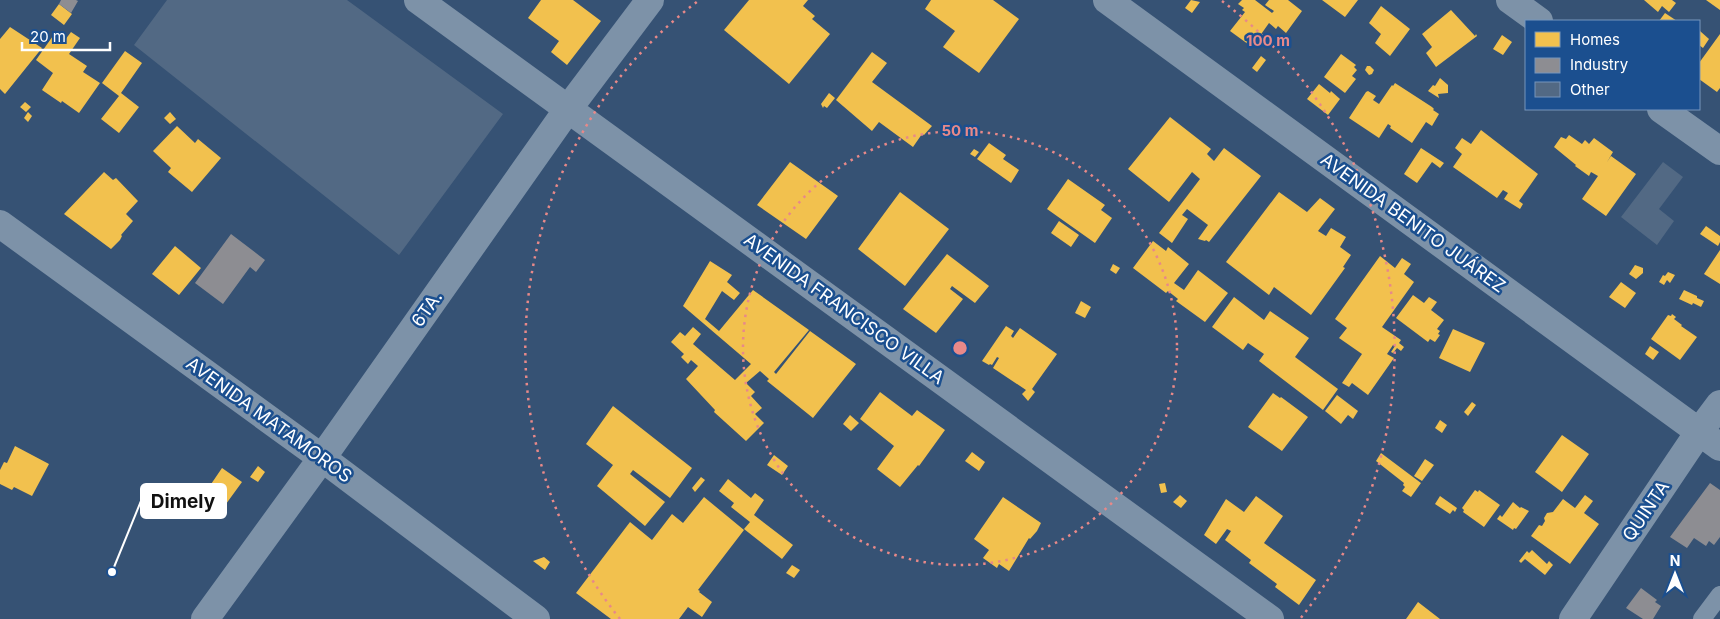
<svg xmlns="http://www.w3.org/2000/svg" width="1720" height="619" font-family="Inter,sans-serif">
  <style>
    .homes { fill: #f2c14e }
    .industry { fill: #8d8d92 }
    .building { fill: #526984 }
    .lines { fill: none; stroke-linecap: round; stroke-linejoin: round }
    .service { stroke: #7d92a8; stroke-width: 18 }
    .minor { stroke: #7d92a8; stroke-width: 28 }
    .ring { fill: none; stroke: #e88989; stroke-width: 2.5; stroke-dasharray: 2.5 5 }
    .labels { text-anchor: middle; stroke-width: 5; stroke-linejoin: round; paint-order: stroke }
    .street-label { font-size: 18px; fill: #fff; stroke: #1b4f8f }
    .centre { fill: #e88989; stroke: #1b4f8f; stroke-width: 2.5 }
    .ring-label { font-size: 15px; text-anchor: middle; font-weight: bold; fill: #e88989; stroke: #1b4f8f; stroke-width: 5; stroke-linejoin: round; paint-order: stroke }
    .leader { fill: none; stroke: #fff; stroke-width: 2 }
    .callout-dot { fill: #fff; stroke: #1b4f8f; stroke-width: 2 }
    .callout { fill: #fff; stroke: #fff; stroke-width: 2 }
    .callout-label { font-size: 19px; text-anchor: middle; font-weight: bold; fill: #111 }
  </style>
  <rect width="100%" height="100%" fill="#365274"/>
  <path class="homes" d="M541,0H573L601,21L567,65L551,52L559,41L528,18Z
    M749,0H808L803,6L815,16L812,19L830,34L789,84L724,30Z
    M931,0H993L1019,19L979,73L943,47L955,31L925,9Z
    M1191,0L1200,2L1192,13L1185,8Z
    M1242,0H1255L1272,13L1274,11L1265,5L1269,0H1288L1302,11L1286,33L1278,26L1276,29L1269,23L1252,47L1230,31L1245,12L1242,10L1244,8L1238,4Z
    M1322,0H1358L1345,17Z
    M1644,0H1672L1676,3L1669,12L1662,6L1658,12Z
    M1706,0H1720V10Z
    M59,4L72,14L64,25L51,15Z
    M1381,6L1410,29L1390,56L1375,43L1381,34L1369,23Z
    M1451,10L1475,36L1476,34L1477,36L1436,67L1426,53L1432,47L1422,34Z
    M1665,13L1677,21H1659Z
    M10,27L42,48L5,94L0,89V39Z
    M1700,31L1709,39L1703,48L1699,45Z
    M71,32L80,38L69,54L87,66L83,72L100,83L79,113L62,101L61,103L42,90L53,73L36,60L55,33L65,40Z
    M1720,34V88L1717,92L1699,79V63Z
    M1502,35L1512,42L1503,55L1493,49Z
    M125,51L142,63L121,93L139,107L119,133L101,119L119,96L102,83Z
    M872,52L887,63L872,82L932,126L924,135L922,134L913,147L879,122L872,131L836,100Z
    M1341,54L1356,65L1354,67L1357,70L1352,76L1356,79L1345,93L1324,77Z
    M1261,56L1266,60L1257,72L1252,68Z
    M1367,66H1370L1374,70L1372,74L1369,75L1365,70Z
    M1440,78L1448,85V93L1438,94L1439,98L1428,91L1433,85L1435,86Z
    M1395,83L1432,107L1434,109L1433,110L1439,114L1432,126L1426,122L1412,143L1390,128L1391,126L1388,124L1379,138L1349,118L1366,92L1368,91L1376,96L1373,100L1379,104L1392,85L1393,86Z
    M1319,84L1330,93L1331,91L1340,99L1328,115L1307,99Z
    M829,93L835,98L827,108L824,106L823,108L821,104Z
    M25,102L31,107L26,112L20,107Z
    M28,112L32,116L28,122L24,118Z
    M170,112L176,119L170,124L164,118Z
    M1170,117L1211,149L1207,154L1214,161L1224,148L1261,176L1209,242L1206,240L1205,241L1198,239L1208,225L1187,209L1182,215L1188,219L1172,243L1159,233L1200,179L1192,172L1169,202L1128,169Z
    M177,126L195,143L198,139L221,158L192,192L168,172L171,168L153,151Z
    M1481,130L1538,174L1519,201L1523,204L1520,209L1504,199L1508,193L1503,190L1497,198L1453,167L1462,154L1455,148L1462,138L1471,144Z
    M1569,135L1582,144L1585,140L1589,144L1594,138L1613,152L1607,162L1611,156L1636,174L1606,216L1582,199L1598,176L1591,172L1589,176L1575,166L1576,165L1554,147L1561,137L1566,139Z
    M989,143L1006,155L1003,159L1019,170L1011,183L977,159Z
    M1421,148L1444,163L1440,168L1432,162L1417,183L1404,174Z
    M974,149L979,152L975,157L970,154Z
    M790,162L838,196L806,239L757,205Z
    M104,172L113,180L116,178L138,201L126,214L133,221L121,235L122,236L120,240L111,249L64,214Z
    M1068,179L1105,205L1101,210L1112,218L1095,243L1047,209Z
    M900,192L949,229L905,286L858,249Z
    M1279,192L1307,212L1320,198L1335,209L1318,231L1326,236L1331,228L1346,237L1340,247L1351,255L1343,267L1345,268L1311,315L1274,287L1269,295L1226,262Z
    M1059,221L1079,235L1071,247L1051,233Z
    M1706,226L1720,236V242L1718,246L1700,234Z
    M1153,241L1166,251L1168,247L1189,264L1174,283L1184,290L1198,270L1228,293L1205,322L1176,301L1178,299L1168,291L1166,293L1133,268Z
    M175,246L201,268L179,295L152,274Z
    M1720,250V284L1704,274Z
    M947,254L989,286L975,303L952,286L950,289L963,299L936,333L903,309Z
    M1380,256L1395,268L1402,258L1411,264L1404,274L1414,282L1382,327L1401,340L1399,343L1404,347L1401,351L1397,348L1393,353L1391,352L1395,346L1393,345L1387,354L1394,358L1368,395L1352,383L1349,387L1342,383L1362,354L1339,338L1347,328L1335,319Z
    M710,261L732,275L727,282L740,293L734,300L722,291L705,319L719,331L753,290L809,330L774,372L776,374L810,331L856,364L813,418L767,381L769,379L760,371L746,383L755,392L751,396L762,408L755,414L764,423L746,441L714,412L715,410L686,379L698,366L691,360L688,364L681,357L684,354L671,342L680,332L685,336L693,327L701,334L693,344L735,380L751,364L683,306Z
    M1113,264L1120,268L1116,274L1110,270Z
    M1635,265L1643,268V273L1636,279L1629,274Z
    M1668,272L1675,275L1670,283L1667,280L1664,285L1659,282L1663,275L1665,276Z
    M1621,282L1636,293L1625,308L1609,297Z
    M1684,290L1697,296V298L1704,301L1701,307L1693,303L1692,305L1679,299Z
    M1413,295L1424,303L1429,297L1437,302L1431,310L1444,320L1437,329L1440,331L1438,334L1440,335L1435,342L1430,339L1428,342L1396,318Z
    M1234,297L1264,320L1270,311L1309,338L1295,357L1338,389L1323,410L1259,361L1264,354L1248,343L1243,350L1212,327Z
    M1081,301L1091,307L1085,318L1075,313Z
    M1672,314L1676,317L1674,319L1682,325L1681,326L1697,337L1680,360L1651,339L1668,315L1671,316Z
    M1006,326L1014,331L1011,336L1013,338L1020,328L1057,354L1032,389L1035,392L1028,401L1022,394L1026,390L993,368L999,358L997,357L992,365L990,364L989,365L982,361Z
    M1453,329L1485,343L1470,372L1439,358Z
    M1650,346L1659,352L1653,360L1645,354Z
    M880,392L912,416L917,410L945,430L919,466L918,465L900,487L877,469L894,446L860,419Z
    M1273,393L1280,398L1281,397L1308,417L1282,451L1248,427Z
    M1337,395L1358,411L1353,419L1348,415L1341,424L1325,411Z
    M1472,402L1476,405L1468,416L1464,412Z
    M613,406L692,468L670,498L633,470L630,474L665,502L645,526L597,486L613,465L586,444Z
    M850,415L859,423L851,431L843,424Z
    M1440,420L1447,425L1442,433L1435,428Z
    M1562,435L1589,454L1562,492L1535,472Z
    M15,446L49,464L32,496L14,487L12,490L0,484V470L4,462L7,463Z
    M972,452L985,462L979,471L965,461Z
    M1381,453L1421,483L1411,497L1402,491L1405,487L1403,485L1404,483L1376,461Z
    M774,455L788,466L782,475L767,465Z
    M1425,459L1434,465L1422,481L1414,476Z
    M258,466L265,472L258,482L250,477Z
    M222,468L242,482L226,504L207,490Z
    M701,477L705,480L695,492L692,488Z
    M728,479L751,498L755,493L764,500L754,515L793,545L782,559L744,529L750,522L731,507L734,503L719,491Z
    M1165,483L1167,492L1161,493L1159,484Z
    M1475,490L1478,492L1479,490L1500,505L1484,527L1463,512L1464,510L1462,508Z
    M1180,495L1187,501L1181,508L1173,502Z
    M1585,495L1593,501L1584,513L1599,524L1570,564L1531,536L1539,525L1542,526L1545,521L1544,518L1547,513L1553,512L1563,499L1575,508Z
    M1256,496L1283,516L1264,543L1316,580L1299,605L1275,587L1277,584L1249,563L1251,560L1225,540L1231,531L1227,529L1216,544L1204,535L1226,499L1244,512Z
    M1440,496L1457,508L1455,512L1453,510L1450,514L1435,504Z
    M704,497L744,530L698,590L700,591L699,592L712,602L702,617L688,607L679,619H611L576,593L630,522L652,540L672,514L683,523Z
    M1003,497L1041,523L1037,531L1030,539L1029,538L1009,571L999,564L997,568L983,558L989,550L974,539Z
    M1513,502L1520,508L1521,507L1529,511L1516,529L1514,528L1513,530L1497,519L1500,515L1502,517Z
    M1532,550L1547,564L1549,561L1553,565L1545,575L1525,559L1521,563L1519,561L1527,551L1529,553Z
    M544,557L550,562L545,570L533,561Z
    M792,565L800,570L794,578L786,573Z
    M1418,602L1440,619H1406Z"/>
  <path class="industry" d="M61,0H76L78,1L71,13L59,4Z
    M231,234L265,260L256,272L250,267L223,304L195,283Z
    M1710,483L1720,490V537L1714,545L1709,541L1706,546L1694,538L1687,548L1670,537Z
    M1641,588L1657,600L1655,602L1661,606L1653,619H1643L1626,608Z"/>
  <path class="building" d="M167,0H347L503,114L399,255L134,45Z
    M1663,162L1683,177L1659,209L1674,221L1657,245L1621,217Z"/>
  <g class="lines">
    <path class="service" d="M1702,619L1720,595"/>
    <path class="minor" d="M418,0L1270,619
      M1107,0L1720,447
      M1510,0L1539,21
      M1661,109L1720,151
      M0,224L322,458L536,619
      M205,619L322,458L568,109L650,0
      M1573,619L1699,432L1720,404"/>
  </g>
  <g class="ring">
    <circle cx="960" cy="348" r="217"/>
    <path d="M620 619A435 435 0 0 1 698 1M1222 1A435 435 0 0 1 1300 619"/>
  </g>
  <g class="labels">
    <g class="street-label">
      <text transform="translate(1413 223) rotate(36)" y="6">AVENIDA BENITO JUÁREZ</text>
      <text transform="translate(427 309) rotate(-55)" y="6">6TA.</text>
      <text transform="translate(844 309) rotate(36)" y="6">AVENIDA FRANCISCO VILLA</text>
      <text transform="translate(269 420) rotate(36)" y="6">AVENIDA MATAMOROS</text>
      <text transform="translate(1646 511) rotate(-56)" y="6">QUINTA</text>
    </g>
  </g>
  <circle cx="960" cy="348" r="8" class="centre"/>
  <g class="ring-label">
    <text x="1268" y="46">100 m</text>
    <text x="960" y="136">50 m</text>
  </g>
  <path class="leader" d="M112 572L141 501"/>
  <circle class="callout-dot" cx="112" cy="572" r="5"/>
  <rect class="callout" x="141" y="484" width="85" height="34" rx="5"/>
  <g class="callout-label">
    <text x="183" y="508">Dimely</text>
  </g>
  <rect x="1525" y="20" width="175" height="90" fill="#1b4f8f" stroke="#7695bc"/>
  <rect x="1535" y="32" width="25" height="15" fill="#f2c14e" stroke="#7695bc"/>
  <text x="1570" y="45" font-size="15" fill="#ffffff">Homes</text>
  <rect x="1535" y="58" width="25" height="15" fill="#8d8d92" stroke="#7695bc"/>
  <text x="1570" y="70" font-size="15" fill="#ffffff">Industry</text>
  <rect x="1535" y="82" width="25" height="15" fill="#526984" stroke="#7695bc"/>
  <text x="1570" y="95" font-size="15" fill="#ffffff">Other</text>
  <g transform="translate(1675 574)" stroke="#1b4f8f" stroke-width="4" paint-order="stroke">
  <path d="M0-4L9 19L0 12L-9 19Z" fill="#ffffff"/>
  <text y="-8" font-size="14" font-weight="bold" text-anchor="middle" fill="#ffffff">N</text>
  </g>
  <path d="M22 42v8h88v-8" fill="none" stroke="#ffffff" stroke-width="2.5"/>
  <text x="30" y="42" font-size="15" fill="#ffffff" stroke="#1b4f8f" stroke-width="4" paint-order="stroke">20 m</text>
</svg>
